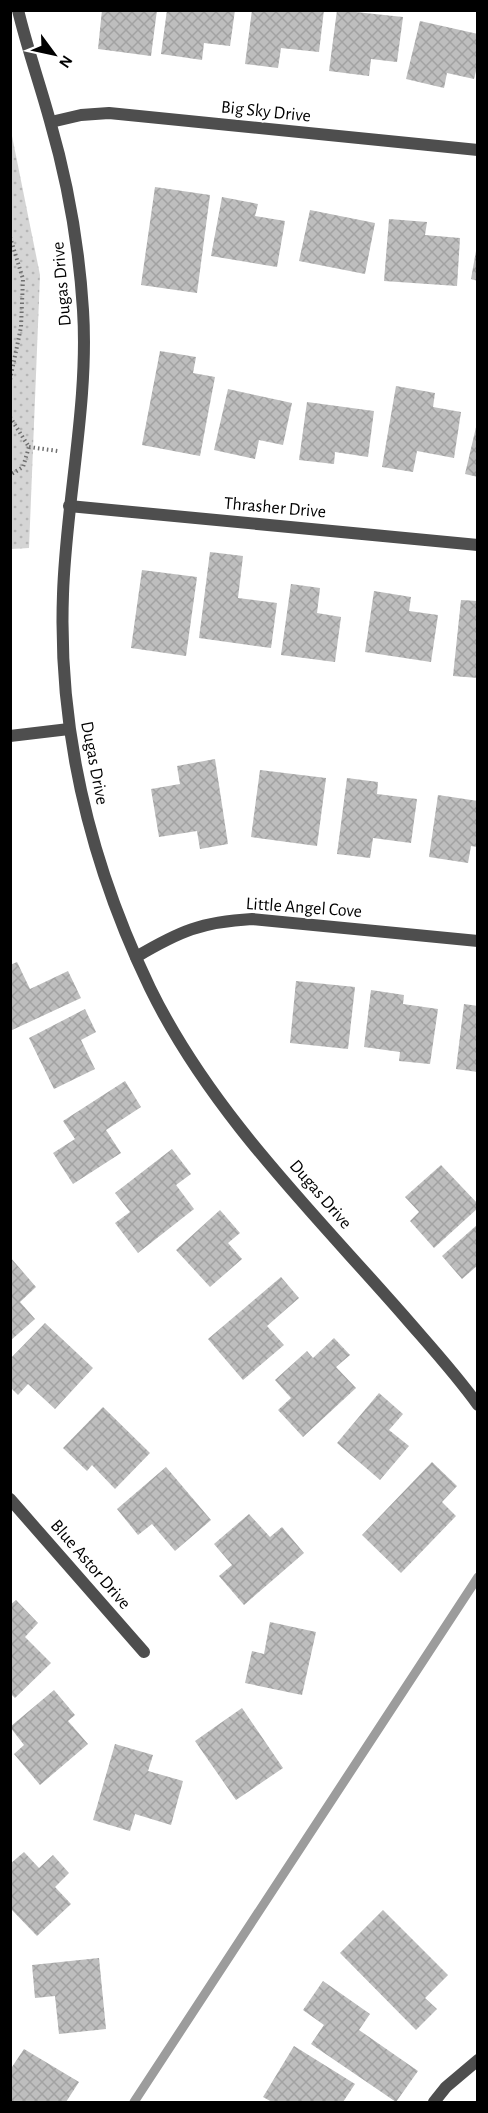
<svg xmlns="http://www.w3.org/2000/svg" width="488" height="2113" font-family="'Alegreya Sans',sans-serif">
  <style>
    .park { fill: url(#park-dots) }
    .lines { fill: none; stroke-linecap: round; stroke-linejoin: round }
    .stream { stroke: #9c9c9c; stroke-width: 9 }
    .building { fill: url(#building-cross-hatch) }
    .path { stroke: #707070; stroke-width: 4; stroke-dasharray: 1.5 3; stroke-linecap: butt }
    .minor { stroke: #4e4e4e; stroke-width: 12 }
    .tertiary { stroke: #4e4e4e; stroke-width: 12 }
    .labels { text-anchor: middle; stroke-width: 4.5; stroke-linejoin: round; paint-order: stroke }
    .street-label { font-size: 18px; fill: #000; stroke: #fff }
  </style>
  <defs>
    <pattern id="park-dots" width="8" height="8" patternUnits="userSpaceOnUse" patternTransform="scale(1.5)"><rect width="8" height="8" fill="#d5d5d5"/><path d="M2 2h.1M6 6h.1" fill="none" stroke="#b5b5b5" stroke-width="1.8" stroke-linecap="round"/></pattern>
    <pattern id="building-cross-hatch" width="8" height="8" patternUnits="userSpaceOnUse" patternTransform="scale(1.5)"><rect width="8" height="8" fill="#bebebe"/><path d="M0 0l8 8M0 8l8-8" fill="none" stroke="#a2a2a2"/></pattern>
  </defs>
  <rect width="100%" height="100%" fill="#fff"/>
  <path class="park" d="M11,131L40,275L29,548L11,549Z"/>
  <g class="lines">
    <path class="stream" d="M134,2102L478,1577"/>
  </g>
  <path class="building" d="M102,10H157L151,56L98,49Z
    M167,10H235L230,46L204,43L202,60L161,54Z
    M252,10H324L319,52L281,48L278,68L245,64Z
    M337,10L403,17L397,62L371,59L369,76L329,71Z
    M420,21L478,34V63L474,79L447,73L444,88L406,79Z
    M155,187L210,195L197,293L141,285Z
    M222,197L258,204L255,216L285,221L277,267L211,256Z
    M310,210L375,223L365,274L299,261Z
    M389,219L427,222L425,235L460,238L457,286L384,281Z
    M476,251H478V281L471,279Z
    M160,351L196,357L193,373L215,377L200,456L142,445Z
    M396,386L435,393L433,407L461,412L454,458L417,451L413,472L382,467Z
    M228,389L292,403L283,445L259,440L255,459L214,450Z
    M307,402L374,411L368,457L335,452L334,464L299,460Z
    M477,423H478V477L465,474Z
    M210,552L243,556L238,598L277,603L271,648L199,638Z
    M142,570L197,577L186,656L131,648Z
    M291,584L320,588L317,613L341,617L335,662L281,655Z
    M374,591L411,597L409,611L438,615L431,662L365,652Z
    M461,600L478,601V678L453,676Z
    M215,759L228,844L200,849L197,831L159,837L151,789L180,784L177,766Z
    M260,770L326,778L317,846L251,837Z
    M347,778L378,782L377,794L417,799L411,843L373,838L370,858L337,854Z
    M438,795L478,801V847L471,846L468,863L429,857Z
    M17,962L30,989L68,971L81,998L10,1031V965Z
    M296,981L355,987L348,1049L290,1043Z
    M371,990L404,995L403,1004L438,1009L430,1064L399,1061L400,1052L364,1047Z
    M464,1004L478,1006V1072L456,1069Z
    M85,1009L96,1032L81,1040L95,1069L54,1089L29,1038Z
    M125,1081L141,1107L106,1130L121,1153L73,1184L53,1153L75,1139L63,1121Z
    M172,1149L191,1174L176,1185L194,1209L138,1253L115,1223L130,1212L115,1193Z
    M441,1165L478,1204V1208L434,1248L410,1221L419,1212L405,1197Z
    M220,1210L240,1233L228,1243L242,1259L210,1287L176,1250Z
    M478,1224V1265L462,1279L442,1256Z
    M10,1257L36,1287L20,1302L35,1319L10,1341Z
    M281,1277L299,1298L267,1326L284,1345L243,1380L208,1339Z
    M45,1323L93,1368L55,1409L28,1384L18,1395L10,1387V1359Z
    M334,1338L350,1355L336,1367L356,1388L303,1437L278,1410L291,1398L275,1380L307,1351L313,1358Z
    M379,1393L403,1414L389,1430L409,1446L380,1480L337,1443Z
    M103,1407L150,1453L115,1489L92,1465L87,1471L63,1448Z
    M432,1462L457,1486L442,1502L456,1516L401,1573L362,1535Z
    M166,1467L211,1520L175,1551L152,1524L138,1535L117,1509Z
    M249,1514L270,1537L282,1527L304,1553L244,1605L219,1576L232,1565L214,1544Z
    M16,1600L38,1623L25,1637L51,1663L15,1698L10,1693V1605Z
    M270,1622L316,1632L302,1695L245,1683L252,1651L264,1654Z
    M54,1690L75,1715L68,1721L88,1744L40,1785L14,1754L24,1745L10,1727Z
    M242,1708L283,1768L236,1800L195,1741Z
    M115,1744L153,1755L148,1771L183,1781L171,1825L135,1814L130,1831L93,1820Z
    M24,1852L39,1868L53,1855L69,1873L55,1887L71,1904L37,1936L10,1908V1864Z
    M383,1910L448,1975L425,1998L437,2009L416,2030L340,1953Z
    M99,1958L106,2029L59,2034L55,1996L35,1998L32,1965Z
    M323,1981L370,2014L359,2030L418,2071L396,2102L311,2044L324,2025L303,2010Z
    M294,2046L355,2084L343,2102H272L263,2097Z
    M24,2049L79,2082L66,2102H10V2070Z"/>
  <g class="lines">
    <path class="path" d="M10,237L23,279L21,327L10,380
      M10,417L29,447L23,467L10,475
      M29,447L58,451"/>
    <path class="minor" d="M51,122L81,115L109,113L478,150
      M69,506L478,545
      M10,736L69,729
      M136,957C180,931 201,922 252,919L478,941
      M10,1499L144,1652
      M434,2102L446,2087L478,2060"/>
    <path class="tertiary" d="M18,10C27,48 40,84 50,121C68,183 79,246 83,310C89,403 66,501 63,594C58,731 91,865 150,988C211,1113 314,1213 404,1316C429,1345 455,1373 478,1405"/>
  </g>
  <g class="labels">
    <g class="street-label">
      <text transform="translate(266 111) rotate(6)" y="6">Big Sky Drive</text>
      <text transform="translate(61 284) rotate(-95)" y="6">Dugas Drive</text>
      <text transform="translate(275 507) rotate(5)" y="6">Thrasher Drive</text>
      <text transform="translate(95 763) rotate(79)" y="6">Dugas Drive</text>
      <text transform="translate(304 907) rotate(4)" y="6">Little Angel Cove</text>
      <text transform="translate(321 1194) rotate(49)" y="6">Dugas Drive</text>
      <text transform="translate(91 1564) rotate(49)" y="6">Blue Astor Drive</text>
    </g>
  </g>
  <rect width="488" height="2113" fill="none" stroke="#000000" stroke-width="24"/>
  <g transform="translate(54 54) rotate(123)" stroke="#ffffff" stroke-width="4.5" paint-order="stroke">
  <path d="M0-4.5L10 22L0 15L-10 22Z" fill="#000000"/>
  <text y="-9" font-size="16" font-weight="bold" text-anchor="middle" fill="#000000">N</text>
  </g>
</svg>
